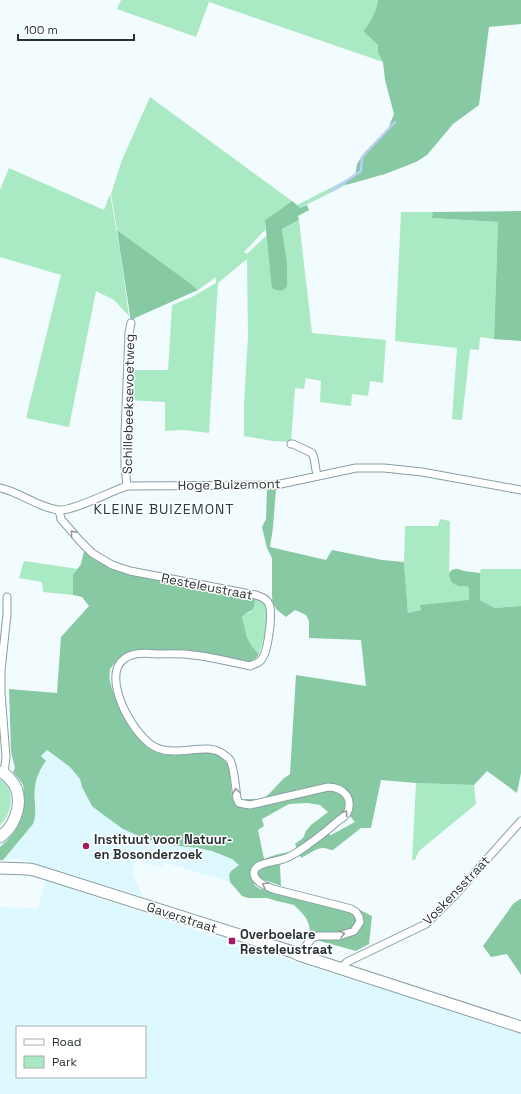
<svg xmlns="http://www.w3.org/2000/svg" width="521" height="1094" font-family="'Space Grotesk',sans-serif">
  <style>
    .built { fill: #ddf8ff; fill-rule: evenodd }
    .green { fill: #a9e9c3 }
    .forest { fill: #87c9a2; fill-rule: evenodd }
    .lines { fill: none; stroke-linecap: round; stroke-linejoin: round }
    .stream { stroke: #bbcdfc; stroke-width: 2.5 }
    .street-casing { stroke: #889fa5; stroke-width: 9 }
    .secondary-casing { stroke: #889fa5; stroke-width: 13 }
    .street { stroke: #fff; stroke-width: 7 }
    .secondary { stroke: #fff; stroke-width: 11 }
    .oneway { stroke: #94989a }
    .poi-dot { fill: #a21b67; stroke: #fff; stroke-width: 1.5 }
    .labels { text-anchor: middle; stroke-width: 3; stroke-linejoin: round; paint-order: stroke }
    .street-label { font-size: 13px; fill: #283234; stroke: #fff }
    .poi-label { font-size: 13px; font-weight: bold; fill: #283234; stroke: #fff; text-anchor: start }
    .neighbourhood-label { font-size: 14px; letter-spacing: 1px; fill: #273c41; stroke: #fff }
  </style>
  <rect width="100%" height="100%" fill="#f2fcfe"/>
  <path class="built" d="M46,750L70,767L80,779L82,787L198,848L212,851L232,859L240,865L231,871L229,875L230,882L163,862L162,867L136,860L132,873L143,897L27,861L16,858L3,860L33,824L36,817L35,787L42,766L46,761L41,756Z
    M46,879L80,892L265,953H268L291,961L444,1008L521,1034V1094H0V907L38,908ZM17,1027H145V1077H17Z"/>
  <path class="green" d="M121,0H378C376,11 371,23 363,31L378,45V53L383,62L209,2L196,37L117,9Z
    M150,97L292,201L265,220L266,229L244,252L247,254L267,235L271,281L272,288L287,276V263L282,229L299,220L312,333L386,340L383,383L370,381L368,396L352,394L351,406L320,402L321,381L306,378L304,389L295,388L291,442L273,441L244,436V402L248,337L247,259L218,283L209,433L184,430L165,431V402L128,400L129,370H168L172,305L192,297L216,283V277L198,290L191,284L117,230L111,194L122,160Z
    M9,168L104,210L110,194L120,251L129,316L114,300L96,291L69,427L26,418L61,275L0,257V190Z
    M344,181L346,185L300,208L297,205Z
    M401,212H433V218L498,222L494,339L480,337L479,350L470,349L462,420L452,419L457,348L395,341Z
    M440,519L450,521L449,578L456,585L469,587V601L421,605V610L408,613L404,562L405,526H438Z
    M24,561L78,569L73,575V595L43,592L42,582L19,578Z
    M481,569H521V606L495,608L480,600V573Z
    M252,596C255,598 260,599 263,602C273,612 263,643 259,654L251,645L247,637L242,617L245,614L251,612Z
    M0,779C16,790 13,813 0,825Z
    M416,783L474,785L476,804L419,851L415,860H412Z"/>
  <path class="forest" d="M378,0H521V24L489,27L479,105L453,124L427,155L416,162L385,174L346,185L344,181L355,176L357,164L365,152L388,129L394,114L385,80L383,62L378,53V45L363,31C371,23 376,11 378,0Z
    M292,201L297,205L300,208L307,205L309,210L298,216L299,220L282,229L287,263V286C284,292 277,291 272,288L271,281L265,220Z
    M521,211V341L494,339L498,222L432,218L433,212Z
    M117,230L191,284L198,290L135,318L131,322Z
    M276,489L273,527L270,547L326,560L332,550L382,560L404,562L408,613L421,610L420,605L469,600V587C465,586 459,587 456,585C449,582 445,571 455,569C458,568 460,570 464,571C469,572 475,572 480,573V600L495,608L521,606V773L517,793L487,771L474,785L416,783L381,780L371,828H361L333,850C329,850 327,848 323,848C316,848 307,855 301,858L295,844L303,838L306,831L311,825L328,812L320,805L307,803L289,804L262,819L264,826L258,830L264,859L275,855L288,852L289,860L281,864L280,866L281,886L259,878L254,885L260,889L267,890L343,908H356L372,916L369,944L356,951L316,940L310,932L309,925L306,918L301,912L294,905L277,901L267,898H248L242,896L230,882L229,875L231,871L239,865L232,859L212,851L198,848L170,845L143,838L123,829L101,813L92,806L82,787L80,779L70,767L47,750L41,756L46,761C41,767 36,778 35,787C33,800 38,812 33,824L3,860H0V847C18,831 26,818 24,794C23,792 24,787 23,785C21,780 16,776 13,772L15,768L11,752L9,689L57,693L61,637L89,606L82,597L73,595V575L81,564L84,551L93,559L108,566L251,596L255,600C254,613 250,609 242,617L247,637L251,645L259,654C256,658 254,661 249,662L186,651L133,650L119,658L110,669C110,673 109,677 110,681C115,704 135,744 158,753C174,758 197,753 213,751C219,756 226,760 229,767C233,781 226,805 245,808V799H259L264,798L270,793L283,779L290,774L296,675L366,686L361,640L309,638V621L306,615L295,610L286,617L277,610L273,604L272,597V558L267,548L262,527L266,519L267,490ZM349,815L355,822L331,835L327,834Z
    M520,899H521V975L507,954L491,957L483,946L513,904Z"/>
  <g class="lines">
    <path class="stream" d="M331,191L361,171L362,157L395,122"/>
    <defs>
      <path id="street" d="M291,444H293L312,453L314,458L317,476
        M127,486L125,466V434L129,333L131,323
        M0,488C20,492 37,507 58,510C72,512 111,491 127,486L276,485L356,468H384L422,472L521,490
        M59,510L61,519L80,541L92,553L112,565L130,571L256,595C262,597 267,599 269,604C273,613 268,653 261,660C259,663 254,664 250,666C231,662 212,657 193,655C181,653 169,654 157,654C146,653 133,652 124,659C114,666 115,679 117,689C121,708 135,732 150,744C173,761 205,740 223,754C225,756 229,758 230,760C234,766 236,791 237,799L239,803L250,805L328,787C336,787 342,789 347,796C350,801 350,808 347,813C345,816 341,819 338,821C329,829 319,837 309,844C302,849 294,855 286,858C278,862 255,862 254,872C253,881 267,887 273,889L340,906L351,909L356,912L359,917L360,922L354,931L339,936H318L312,938L299,955
        M4,773L6,757L1,693V671L7,614V597
        M340,969L347,962L426,924L455,895L521,821"/>
      <path id="secondary" d="M0,772C5,773 7,776 10,779C26,796 17,825 0,837
        M0,868L28,869L34,870L293,952L299,955L521,1027"/>
    </defs>
    <use href="#street" class="street-casing"/>
    <use href="#secondary" class="secondary-casing"/>
    <use href="#street" class="street"/>
    <use href="#secondary" class="secondary"/>
  </g>
  <defs><path id="oneway-chevron" d="M-2-3.5L2.5 0L-2 3.5" fill="none" stroke-width="1.6" stroke-linecap="round" stroke-linejoin="round"/></defs>
  <g class="oneway">
    <use href="#oneway-chevron" transform="translate(73 533) rotate(-131)"/>
    <use href="#oneway-chevron" transform="translate(236 791) rotate(-98)"/>
    <use href="#oneway-chevron" transform="translate(345 813) rotate(-55)"/>
    <use href="#oneway-chevron" transform="translate(265 885) rotate(-149)"/>
    <use href="#oneway-chevron" transform="translate(342 934) rotate(-14)"/>
  </g>
  <g class="poi-dot">
    <circle cx="86" cy="846" r="4"/>
    <rect x="228" y="937" width="8" height="8" rx="2"/>
  </g>
  <g class="labels">
    <g class="street-label">
      <text transform="translate(128 404) rotate(-89)" y="5">Schillebeeksevoetweg</text>
      <text transform="translate(229 484) rotate(-1)" y="5">Hoge Buizemont</text>
      <text transform="translate(207 586) rotate(11)" y="5">Resteleustraat</text>
      <text transform="translate(456 890) rotate(-46)" y="5">Voskensstraat</text>
      <text transform="translate(182 917) rotate(18)" y="5">Gaverstraat</text>
    </g>
    <g class="poi-label">
      <text x="94" y="844">Instituut voor Natuur-<tspan x="94" dy="15">en Bosonderzoek</tspan></text>
      <text x="240" y="939">Overboelare<tspan x="240" dy="15">Resteleustraat</tspan></text>
    </g>
    <g class="neighbourhood-label">
      <text x="164" y="514">KLEINE BUIZEMONT</text>
    </g>
  </g>
  <rect x="16" y="1026" width="130" height="52" fill="#ffffff" stroke="#a9adae"/>
  <rect x="24" y="1039" width="20" height="6" fill="#ffffff" stroke="#a9adae"/>
  <text x="52" y="1046" font-size="12" fill="#283234">Road</text>
  <rect x="24" y="1056" width="20" height="12" fill="#a9e9c3" stroke="#a9adae"/>
  <text x="52" y="1066" font-size="12" fill="#283234">Park</text>
  <path d="M18 34v6h116v-6" fill="none" stroke="#283234" stroke-width="2"/>
  <text x="24" y="34" font-size="12" fill="#283234" stroke="#ffffff" stroke-width="3" paint-order="stroke">100 m</text>
</svg>
